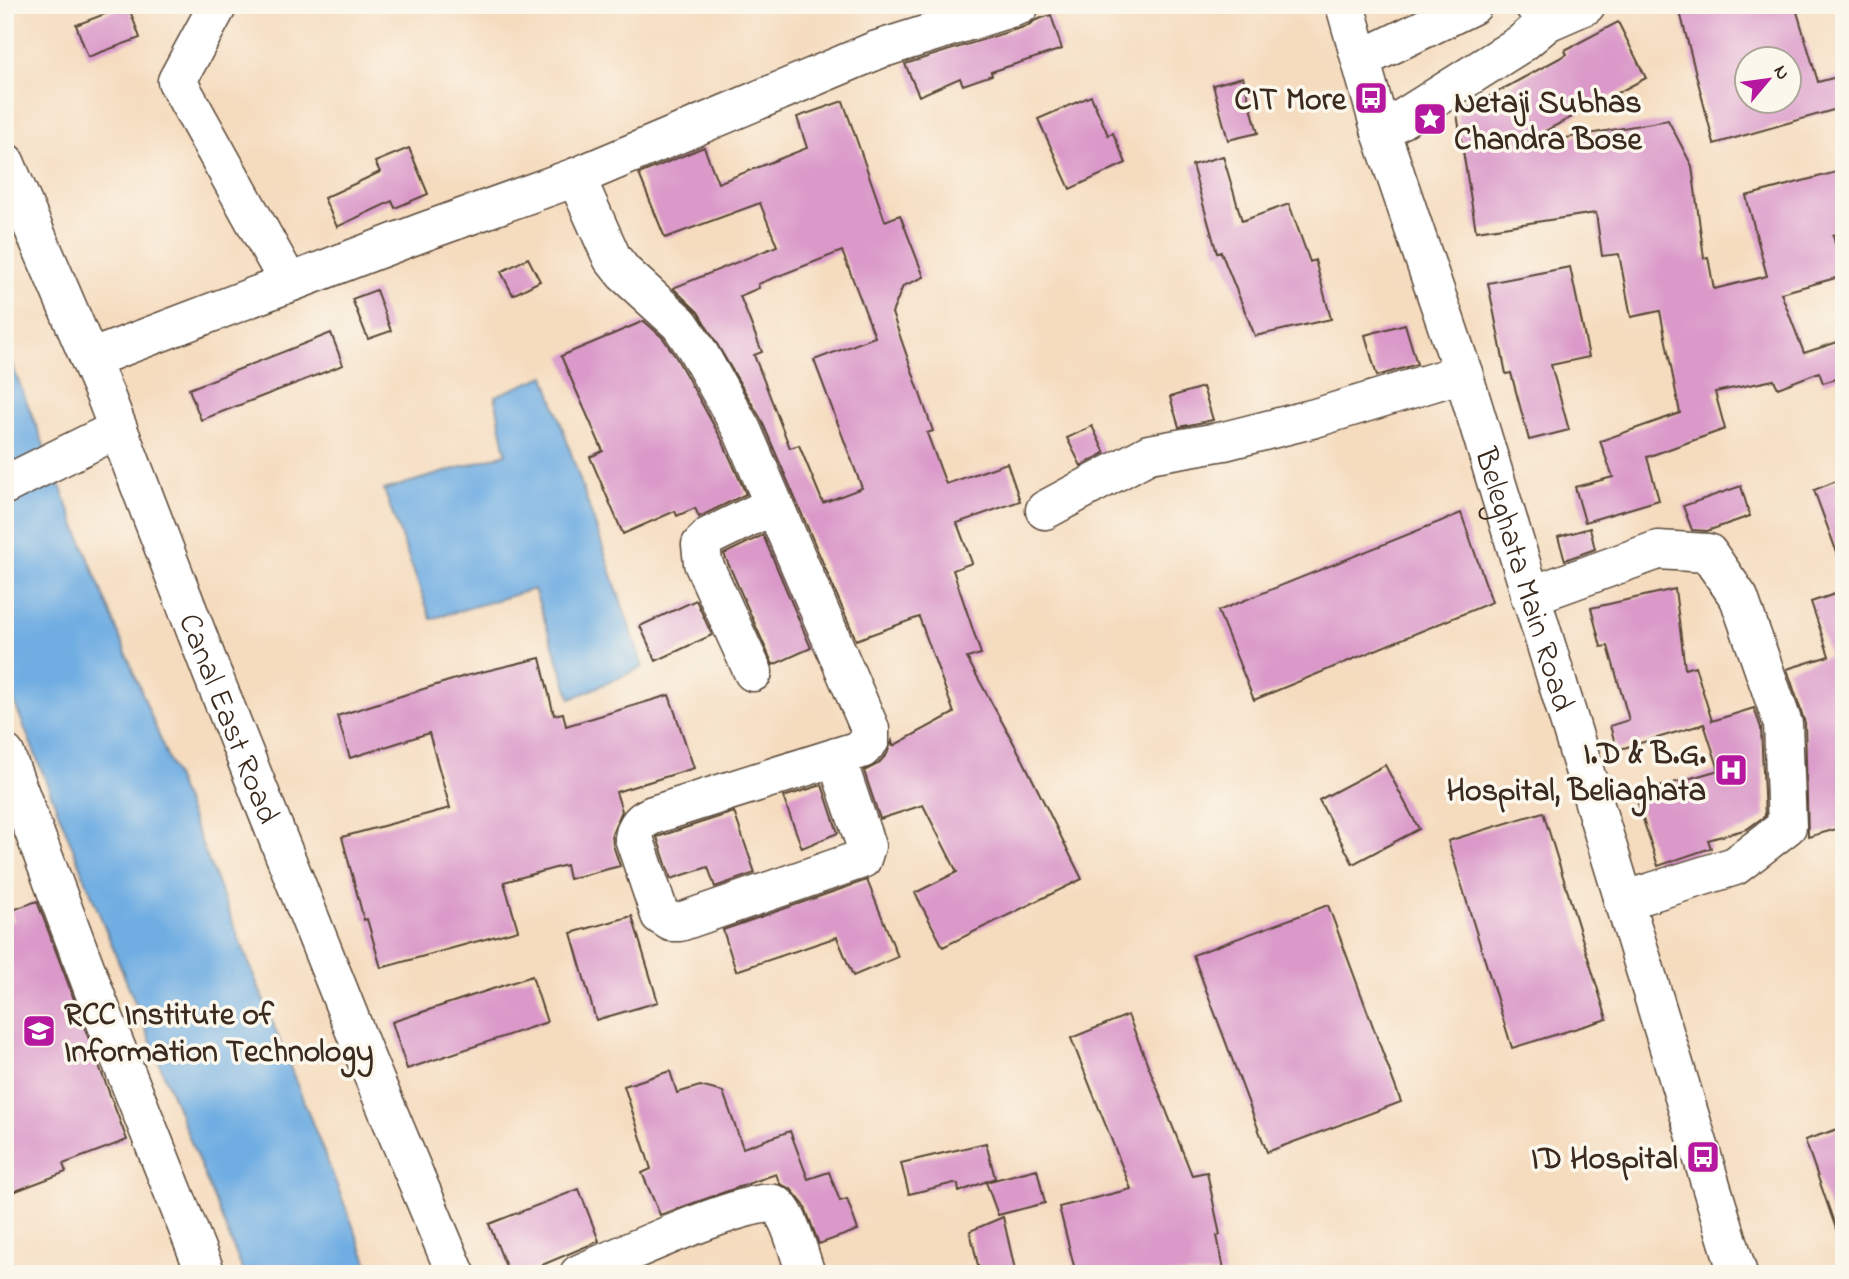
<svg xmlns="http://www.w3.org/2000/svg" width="1849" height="1279" font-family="'Indie Flower',sans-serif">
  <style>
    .water { fill: #70ade2; stroke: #566c80; stroke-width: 2 }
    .building { fill: #da99c9; fill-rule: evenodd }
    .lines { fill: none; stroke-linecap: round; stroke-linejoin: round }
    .minor-casing { stroke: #574536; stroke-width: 41 }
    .major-casing { stroke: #574536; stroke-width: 41 }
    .minor { stroke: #fff; stroke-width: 38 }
    .major { stroke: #fff; stroke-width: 38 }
    .labels { text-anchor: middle; stroke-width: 7; stroke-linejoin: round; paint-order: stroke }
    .poi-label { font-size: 32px; font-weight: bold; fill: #3b2a1e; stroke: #fbf7ec; text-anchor: end }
    .street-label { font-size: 32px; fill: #3b2a1e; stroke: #fbf7ec }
  </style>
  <rect width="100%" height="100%" fill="#fbf7ec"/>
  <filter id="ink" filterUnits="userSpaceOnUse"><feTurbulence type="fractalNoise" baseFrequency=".0143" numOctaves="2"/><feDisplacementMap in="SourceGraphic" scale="14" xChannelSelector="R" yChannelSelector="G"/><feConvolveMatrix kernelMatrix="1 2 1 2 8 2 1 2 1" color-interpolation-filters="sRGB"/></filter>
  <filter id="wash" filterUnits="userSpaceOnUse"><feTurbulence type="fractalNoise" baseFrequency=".00686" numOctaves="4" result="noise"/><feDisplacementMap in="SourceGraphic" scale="28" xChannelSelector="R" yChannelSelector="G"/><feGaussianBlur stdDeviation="1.57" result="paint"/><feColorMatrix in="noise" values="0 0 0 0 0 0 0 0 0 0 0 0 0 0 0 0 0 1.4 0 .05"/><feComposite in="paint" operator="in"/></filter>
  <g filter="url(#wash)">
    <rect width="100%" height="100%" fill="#f5dcbf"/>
    <path class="water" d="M5,347L372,1274H244L5,679Z
      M545,376L643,667L571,699L534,589L431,619L384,490L506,454L495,396Z"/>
    <g id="blocks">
      <path class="building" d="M128,5L140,38L88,57L76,25Z
        M1707,5H1795L1818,82L1844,75V107L1714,144L1680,12ZM1747,60H1789V102H1747Z
        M1051,15L1062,49L991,72L992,75L963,85L960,78L919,96L905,64L1027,26L1036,20Z
        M1618,22L1646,78L1515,147L1668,120L1692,166L1704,258L1708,257L1714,289L1767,276L1746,196L1844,170V232L1833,235L1843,276L1781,293L1804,353L1844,340V376L1823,383L1819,372L1778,388L1774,380L1715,392L1725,429L1647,457L1659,500L1585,522L1575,487L1613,477L1600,441L1680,413L1660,311L1631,317L1619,254L1602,256L1596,213L1476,231L1457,114L1567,54L1565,50Z
        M1243,77L1258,133L1228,140L1213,85Z
        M1091,96L1108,135L1113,133L1126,163L1070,189L1038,119Z
        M843,101L885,221L900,215L924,277L903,286L892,313L933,431L927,433L946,484L1007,463L1020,501L957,523L972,563L953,570L981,654L967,658L1023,760L1082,879L943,947L915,893L957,872L923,805L880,819L864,771L878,764L887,754L892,741L893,746L954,713L919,617L856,640L761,419L698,312L673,288L777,246L760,203L665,238L639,174L704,147L718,183L807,148L797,117ZM842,251L875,337L814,360L862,488L823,503L799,445L790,448L754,355L762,352L740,296L759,288L758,284Z
        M409,148L428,194L395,208L392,201L337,227L324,198L380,172L375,162Z
        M1223,156L1242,221L1289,204L1310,262L1315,260L1331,319L1255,336L1221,252L1217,253L1192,165Z
        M528,258L540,281L513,295L501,272Z
        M1570,267L1589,357L1551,365L1569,430L1529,440L1511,373L1506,374L1488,283Z
        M376,290L391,331L368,339L352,299Z
        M644,321L663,338L677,359L722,440L746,494L699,517L695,508L677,516L675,511L623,534L590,457L603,451L561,356Z
        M1405,324L1417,364L1377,376L1365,335Z
        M331,333L343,365L201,420L189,389Z
        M1203,387L1213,420L1179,427L1170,397Z
        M1092,426L1105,453L1081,466L1067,438Z
        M1844,478V564H1841L1814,490Z
        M1741,486L1750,516L1707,531L1692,530L1683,506Z
        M1461,513L1492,602L1254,700L1218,611Z
        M1590,528L1595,549L1565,560L1558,537Z
        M763,535L811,648L773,665L724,554Z
        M1675,589L1685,669L1695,666L1712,721L1754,708L1761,728L1765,816L1747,829L1708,840L1711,848L1658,866L1635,794L1719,770L1704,724L1617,750L1610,726L1629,720L1608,646L1601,647L1591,608Z
        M1844,591V827L1808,837L1805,723L1787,669L1829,656L1811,602Z
        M696,600L712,635L656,661L640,626Z
        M540,658L554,715L563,713L566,726L669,695L694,768L616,792L622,811L612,834L613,845L620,866L569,879L566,865L504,882L518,930L381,968L367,919L364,920L342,837L450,808L429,733L350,758L337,716L465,676Z
        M1385,765L1419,829L1353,864L1319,800Z
        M822,785L838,833L802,848L783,797Z
        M734,812L755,873L715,887L708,867L671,879L657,837Z
        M1543,812L1607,1019L1512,1048L1448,841Z
        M867,880L898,957L853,976L837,937L736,971L723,930Z
        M37,901L127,1140L63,1164L66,1172L5,1195V923L14,921L10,911Z
        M1328,905L1401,1102L1267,1152L1193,955Z
        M632,916L658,1002L596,1020L571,933Z
        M532,976L547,1022L407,1069L392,1022Z
        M1128,1015L1192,1175L1207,1172L1220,1235L1217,1236L1225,1274H1076L1059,1207L1131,1189L1071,1038Z
        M670,1071L677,1093L700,1086L723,1092L743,1148L790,1131L808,1179L829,1172L840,1201L847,1199L858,1230L819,1244L804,1205L791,1189L780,1184L776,1174L660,1215L642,1173L651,1169L624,1086Z
        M1844,1127V1239L1840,1240L1805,1140Z
        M986,1143L995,1178L959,1192L958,1184L954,1183L909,1194L901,1163Z
        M1037,1169L1045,1203L998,1215L986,1182Z
        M579,1189L599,1241L521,1274H509L489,1224Z
        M1003,1217L1016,1274H980L970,1231Z"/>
    </g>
  </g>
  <g filter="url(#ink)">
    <use href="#blocks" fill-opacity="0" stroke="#574536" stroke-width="2"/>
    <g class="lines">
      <defs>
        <path id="minor" d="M218,5L177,81L289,283
          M1534,5L1547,22L1586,5
          M576,177L612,258L624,273L680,324L696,348L742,430L870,729V740L862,749L653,815C641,820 636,825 634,838L660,915L671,922H680L862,859L866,846L836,757
          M90,359L423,232L576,177L877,50L1020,5
          M5,485L118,429
          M1045,510L1149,454L1224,441L1315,418L1463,373
          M1530,596L1658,550L1708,553L1739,598L1783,724L1787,826L1735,866L1623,901
          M753,672L703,563L701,545L710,536L774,505
          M5,754L101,1010L206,1274
          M579,1274C607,1262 756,1193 776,1205C789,1212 800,1258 806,1274"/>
        <g id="major">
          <path id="s1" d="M1345,5L1381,132L1463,373L1738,1274"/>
          <path d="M1362,59L1473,5"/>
          <path d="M1381,132L1522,43L1547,22L1558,5"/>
          <path id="s2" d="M5,162L105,395L212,673L366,1059L456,1274"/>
        </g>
      </defs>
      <use href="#minor" class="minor-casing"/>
      <use href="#major" class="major-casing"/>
      <use href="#minor" class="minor"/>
      <use href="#major" class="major"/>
    </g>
  </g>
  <defs>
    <symbol id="bus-square" viewBox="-11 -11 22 22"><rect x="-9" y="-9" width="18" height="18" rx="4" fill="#b5179e" stroke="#fbf7ec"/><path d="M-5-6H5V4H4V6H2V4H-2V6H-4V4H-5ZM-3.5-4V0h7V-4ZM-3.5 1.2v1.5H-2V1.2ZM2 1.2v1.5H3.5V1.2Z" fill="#fff"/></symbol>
    <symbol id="sight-square" viewBox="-11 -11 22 22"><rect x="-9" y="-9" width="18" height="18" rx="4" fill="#b5179e" stroke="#fbf7ec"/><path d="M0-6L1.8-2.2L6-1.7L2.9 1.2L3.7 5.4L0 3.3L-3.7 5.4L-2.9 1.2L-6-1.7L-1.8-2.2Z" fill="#fff"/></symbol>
    <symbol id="hospital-square" viewBox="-11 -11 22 22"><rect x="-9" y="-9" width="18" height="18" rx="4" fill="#b5179e" stroke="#fbf7ec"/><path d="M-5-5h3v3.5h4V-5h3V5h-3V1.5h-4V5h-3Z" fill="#fff"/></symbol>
    <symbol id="university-square" viewBox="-11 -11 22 22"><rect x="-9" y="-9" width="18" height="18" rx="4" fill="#b5179e" stroke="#fbf7ec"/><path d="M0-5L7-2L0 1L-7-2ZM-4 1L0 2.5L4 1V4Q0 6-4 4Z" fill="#fff"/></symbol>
  </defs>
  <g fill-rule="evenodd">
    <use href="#bus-square" x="1352" y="79" width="38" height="38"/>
    <use href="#sight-square" x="1411" y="100" width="38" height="38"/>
    <use href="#hospital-square" x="1712" y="751" width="38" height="38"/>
    <use href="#university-square" x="20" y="1012" width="38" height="38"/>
    <use href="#bus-square" x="1684" y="1138" width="38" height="38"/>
  </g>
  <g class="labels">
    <g class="poi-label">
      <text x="1346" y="109">CIT More</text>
      <text x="1454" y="112" text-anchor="start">Netaji Subhas<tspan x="1454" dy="37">Chandra Bose</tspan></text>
      <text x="1706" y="763">I.D &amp; B.G.<tspan x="1706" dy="37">Hospital, Beliaghata</tspan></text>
      <text x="64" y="1024" text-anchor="start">RCC Institute of<tspan x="64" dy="37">Information Technology</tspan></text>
      <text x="1678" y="1168">ID Hospital</text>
    </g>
    <g class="street-label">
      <text dy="11" stroke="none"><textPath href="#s1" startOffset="602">Beleghata Main Road</textPath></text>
      <text dy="11" stroke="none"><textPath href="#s2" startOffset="600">Canal East Road</textPath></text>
    </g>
  </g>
  <rect width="1849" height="1279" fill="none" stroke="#fbf7ec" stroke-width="28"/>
  <g transform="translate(1768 80) rotate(61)"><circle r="33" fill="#fbf7ec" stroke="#aea59a" stroke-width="2"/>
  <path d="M0-5L12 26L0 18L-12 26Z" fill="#b5179e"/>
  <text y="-10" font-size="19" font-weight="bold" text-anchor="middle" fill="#3b2a1e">N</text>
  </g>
</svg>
